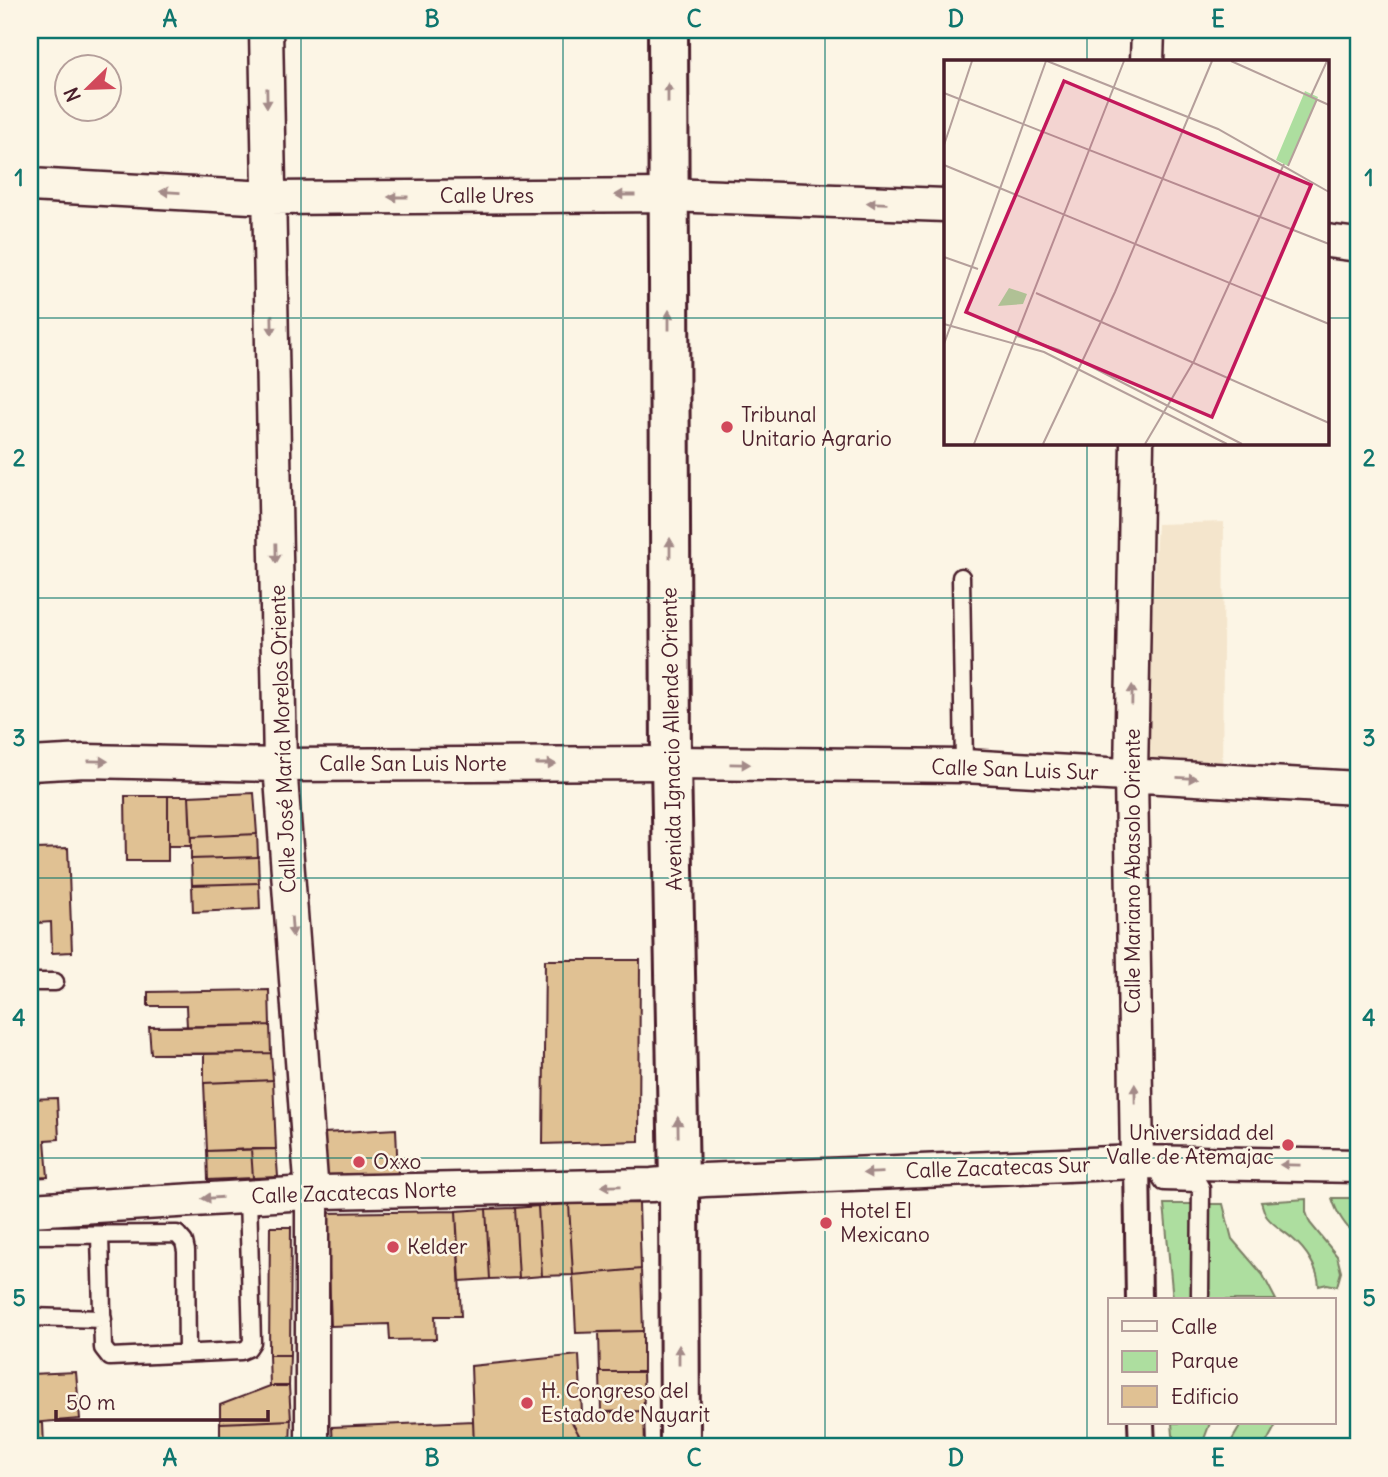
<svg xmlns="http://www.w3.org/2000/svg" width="1388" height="1477" font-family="Delius,sans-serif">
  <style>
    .built { fill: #f4e5cc }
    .green { fill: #adde9f; stroke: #7c7e65; stroke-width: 2 }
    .building { fill: #e0c193; stroke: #4a1f2b; stroke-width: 2 }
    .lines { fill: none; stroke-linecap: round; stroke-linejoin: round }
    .service-casing { stroke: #4a1f2b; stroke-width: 21 }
    .pedestrian-casing { stroke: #4a1f2b; stroke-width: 30 }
    .minor-casing { stroke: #4a1f2b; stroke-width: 37 }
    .secondary-casing { stroke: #4a1f2b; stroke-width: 44 }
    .service { stroke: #fcf5e5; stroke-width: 16 }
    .pedestrian { stroke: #fcf5e5; stroke-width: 24 }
    .minor { stroke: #fcf5e5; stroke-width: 32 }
    .secondary { stroke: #fcf5e5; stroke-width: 38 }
    .oneway { fill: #a38a88 }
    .grid { fill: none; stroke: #0f766e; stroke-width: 2; stroke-opacity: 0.55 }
    .poi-dot { fill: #d1495b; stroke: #fcf5e5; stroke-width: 2.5 }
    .labels { text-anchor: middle; stroke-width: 5; stroke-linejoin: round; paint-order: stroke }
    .street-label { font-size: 21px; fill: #4a1f2b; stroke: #fcf5e5 }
    .poi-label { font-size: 21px; fill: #4a1f2b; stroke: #fcf5e5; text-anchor: start }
    .inset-road { fill: none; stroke: #b59f9b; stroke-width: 2 }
    .view { fill: #c2185b; fill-opacity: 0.15; stroke: #c2185b; stroke-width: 3.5 }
    .inset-edge { fill: none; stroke: #4a1f2b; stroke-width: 3.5 }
    .neatline { fill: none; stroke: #0f766e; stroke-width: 2.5 }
    .grid-label { font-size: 23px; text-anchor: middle; font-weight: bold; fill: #0f766e }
  </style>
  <rect width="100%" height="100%" fill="#fcf5e5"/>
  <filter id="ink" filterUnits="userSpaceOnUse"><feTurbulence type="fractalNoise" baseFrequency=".0143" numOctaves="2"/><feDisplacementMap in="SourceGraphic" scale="14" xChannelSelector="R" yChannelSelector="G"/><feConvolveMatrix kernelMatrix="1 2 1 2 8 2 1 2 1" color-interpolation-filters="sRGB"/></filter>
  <g filter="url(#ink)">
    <path class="built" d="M1224,522L1222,779L1144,763L1157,524Z"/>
    <path class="green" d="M1332,1198H1358V1239C1346,1226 1337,1215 1332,1198Z
      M1306,1199V1212L1310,1223L1337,1256L1341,1272L1337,1286L1327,1284L1319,1286C1318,1268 1306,1250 1293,1239C1284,1231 1274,1226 1267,1217C1264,1213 1263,1207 1261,1202Z
      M1164,1204H1223L1232,1239L1263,1275L1276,1300H1173Z
      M1172,1423H1210L1201,1447H1174Z
      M1242,1423H1277L1264,1447H1228Z"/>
    <path class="building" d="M254,793L257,834L191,837L189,796Z
      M30,795H33L36,887L30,888Z
      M125,796H168V861H126Z
      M168,796H189L191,846H168Z
      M257,834L258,857L191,859V837Z
      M68,848L72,952L52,953L51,922L38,923L35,849Z
      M258,857L259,883L192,885L191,859Z
      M259,883L260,909L193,912L192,885Z
      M545,960H640L639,1141L543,1144Z
      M269,990L270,1025L187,1027L186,1006H148V992Z
      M270,1025L271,1053L151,1054L149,1027Z
      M271,1053L273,1080L204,1083V1054Z
      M273,1080L276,1149L207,1151L204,1083Z
      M57,1098L59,1139L45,1140L48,1177L30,1178V1099Z
      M396,1129L398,1176L325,1180L324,1133Z
      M251,1149L253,1178L208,1180L207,1151Z
      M251,1149H276L278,1177L253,1178Z
      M639,1203L641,1269L573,1275L569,1204Z
      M569,1204L573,1275L542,1276L538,1206Z
      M538,1206L542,1276L519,1278L515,1208Z
      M515,1208L519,1278L490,1279L486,1209Z
      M486,1209L490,1279L460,1281L456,1211Z
      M456,1211L461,1316H435L436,1339L390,1340L389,1324L331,1326L327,1213Z
      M270,1227H291L290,1355H269Z
      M641,1269L643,1331L576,1333L573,1275Z
      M643,1331V1372H600L599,1332Z
      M269,1355H290L289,1386H270Z
      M579,1355L582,1413L568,1415L583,1442L584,1447H474L471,1366Z
      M76,1372L80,1419L30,1423V1374Z
      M600,1372H643L644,1411L601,1412Z
      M270,1386H289L291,1420L220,1423V1405Z
      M644,1411L645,1447H584L583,1442L568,1415L582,1413Z
      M291,1420L290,1447H220V1423Z
      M473,1421L474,1447H333L332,1427Z
      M30,1423H43L44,1447H30Z"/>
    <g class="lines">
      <defs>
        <path id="service" d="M961,577L964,766
          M30,982H55
          M1161,1163L1160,1176L1164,1182L1198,1183L1201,1188L1200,1295
          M30,1235L177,1234L184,1242L186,1251L187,1352
          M100,1235L103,1348L110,1357L241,1351L248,1348L252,1342L248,1196
          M30,1317L103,1319"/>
        <path id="pedestrian" d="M1137,1162L1139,1300
          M1141,1423L1142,1447"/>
        <path id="minor" d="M266,30L280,765L312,1194V1447
          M1147,61L1148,30
          M30,185L269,198L668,195L945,205
          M1327,241L1358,245
          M30,764L85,761L280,765L671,763L964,766L1358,788
          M1137,1162L1131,775L1137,443
          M30,1210L324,1192L652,1185L704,1180L1137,1162L1358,1166"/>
        <path id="secondary" d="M668,30L671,763L679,1182L680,1447"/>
      </defs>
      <use href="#service" class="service-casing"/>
      <use href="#pedestrian" class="pedestrian-casing"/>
      <use href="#minor" class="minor-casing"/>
      <use href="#secondary" class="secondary-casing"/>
      <use href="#service" class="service"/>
      <use href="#pedestrian" class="pedestrian"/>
      <use href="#minor" class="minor"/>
      <use href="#secondary" class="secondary"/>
    </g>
    <defs><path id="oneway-solid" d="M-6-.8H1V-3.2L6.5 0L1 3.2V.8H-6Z" transform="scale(1.75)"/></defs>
    <g class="oneway">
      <use href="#oneway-solid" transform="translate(668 93) rotate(-90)"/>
      <use href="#oneway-solid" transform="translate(267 98) rotate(89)"/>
      <use href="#oneway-solid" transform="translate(170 192) rotate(-177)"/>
      <use href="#oneway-solid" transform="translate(625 195) rotate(180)"/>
      <use href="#oneway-solid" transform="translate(398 197) rotate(180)"/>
      <use href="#oneway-solid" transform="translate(877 203) rotate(-178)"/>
      <use href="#oneway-solid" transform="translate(669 320) rotate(-90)"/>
      <use href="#oneway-solid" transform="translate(272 325) rotate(89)"/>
      <use href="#oneway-solid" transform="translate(670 548) rotate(-90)"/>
      <use href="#oneway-solid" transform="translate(276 553) rotate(89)"/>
      <use href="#oneway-solid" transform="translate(1132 695) rotate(-89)"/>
      <use href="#oneway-solid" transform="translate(98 761) rotate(1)"/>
      <use href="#oneway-solid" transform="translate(546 764)"/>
      <use href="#oneway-solid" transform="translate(740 764) rotate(1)"/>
      <use href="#oneway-solid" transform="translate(1187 778) rotate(3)"/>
      <use href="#oneway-solid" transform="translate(292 927) rotate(86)"/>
      <use href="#oneway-solid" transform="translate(1135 1094) rotate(-91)"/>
      <use href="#oneway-solid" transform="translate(678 1127) rotate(-91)"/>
      <use href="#oneway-solid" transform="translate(1290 1165) rotate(-179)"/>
      <use href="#oneway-solid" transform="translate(873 1173) rotate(178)"/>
      <use href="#oneway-solid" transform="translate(611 1186) rotate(179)"/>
      <use href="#oneway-solid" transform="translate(212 1198) rotate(176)"/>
      <use href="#oneway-solid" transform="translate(679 1355) rotate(-90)"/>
    </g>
  </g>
  <path class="grid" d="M301,30V1447M563,30V1447M825,30V1447M1087,30V61M30,318H945M1327,318H1358M1087,443V1447M30,598H1358M30,878H1358M30,1158H1358"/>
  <g class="poi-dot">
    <circle cx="727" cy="427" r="7"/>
    <circle cx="1288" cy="1145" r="7"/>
    <circle cx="359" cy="1162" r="7"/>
    <circle cx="826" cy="1223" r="7"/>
    <circle cx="393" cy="1247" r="7"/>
    <circle cx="527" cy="1403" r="7"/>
  </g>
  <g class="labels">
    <g class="street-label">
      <text x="487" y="203">Calle Ures</text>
      <text transform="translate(283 739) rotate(-92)" y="7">Calle José María Morelos Oriente</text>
      <text transform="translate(672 739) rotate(-91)" y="7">Avenida Ignacio Allende Oriente</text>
      <text x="413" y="771">Calle San Luis Norte</text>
      <text transform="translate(1015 770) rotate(2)" y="7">Calle San Luis Sur</text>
      <text transform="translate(1133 871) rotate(-90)" y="7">Calle Mariano Abasolo Oriente</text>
      <text transform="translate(998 1168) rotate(-2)" y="7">Calle Zacatecas Sur</text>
      <text transform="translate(354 1193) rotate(-2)" y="7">Calle Zacatecas Norte</text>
    </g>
    <g class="poi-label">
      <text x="741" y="422">Tribunal<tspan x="741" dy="24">Unitario Agrario</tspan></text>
      <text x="1274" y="1140" text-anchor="end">Universidad del<tspan x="1274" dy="24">Valle de Atemajac</tspan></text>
      <text x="373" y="1169">Oxxo</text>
      <text x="840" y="1218">Hotel El<tspan x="840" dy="24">Mexicano</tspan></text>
      <text x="407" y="1254">Kelder</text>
      <text x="541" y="1398">H. Congreso del<tspan x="541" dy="24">Estado de Nayarit</tspan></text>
    </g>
  </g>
  <g transform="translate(944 60)">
    <rect width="385" height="385" fill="#fcf5e5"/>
    <path d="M361,31L374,37L344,106L332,100ZM65,228L83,234L79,244L54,246Z" fill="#adde9f"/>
    <path class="inset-road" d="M103,1L274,69L385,132M287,1L385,45M0,33L385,184M367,36L383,1M0,85L28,1M0,105L385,264M344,106L373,39M0,197L34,209M92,233L385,363M0,264L100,292L283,384M73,276L115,290L298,384M0,284L102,1M30,384L180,1M99,384L171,232L268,1M201,384L250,301L340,104"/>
    <path class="view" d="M120,21L367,125L268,357L22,252Z"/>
    <rect width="385" height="385" class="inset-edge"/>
  </g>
  <rect width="1388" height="1477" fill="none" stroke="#fcf5e5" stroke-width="77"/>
  <rect x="1108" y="1298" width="228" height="126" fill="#fcf5e5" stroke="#b59f9b" stroke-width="2"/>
  <rect x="1122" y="1321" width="35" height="10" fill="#fcf5e5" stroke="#b59f9b" stroke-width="2"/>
  <text x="1171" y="1334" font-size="21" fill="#4a1f2b">Calle</text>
  <rect x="1122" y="1351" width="35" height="21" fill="#adde9f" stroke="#b59f9b" stroke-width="2"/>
  <text x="1171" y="1368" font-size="21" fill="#4a1f2b">Parque</text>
  <rect x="1122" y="1386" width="35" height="21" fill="#e0c193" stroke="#b59f9b" stroke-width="2"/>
  <text x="1171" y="1404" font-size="21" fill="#4a1f2b">Edificio</text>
  <g transform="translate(88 88) rotate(247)"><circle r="33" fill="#fcf5e5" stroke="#b59f9b" stroke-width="2"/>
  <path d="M0-5L12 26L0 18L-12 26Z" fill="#d1495b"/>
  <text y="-10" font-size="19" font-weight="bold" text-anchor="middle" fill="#4a1f2b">N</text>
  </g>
  <path d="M56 1410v10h212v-10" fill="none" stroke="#4a1f2b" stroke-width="3.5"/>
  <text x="66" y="1410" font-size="21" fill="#4a1f2b" stroke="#fcf5e5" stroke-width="5" paint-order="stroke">50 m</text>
  <rect x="38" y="38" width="1312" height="1400" class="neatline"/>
  <g class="grid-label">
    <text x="170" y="27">A</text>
    <text x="432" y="27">B</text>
    <text x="694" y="27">C</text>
    <text x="956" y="27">D</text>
    <text x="1218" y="27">E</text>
    <text x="19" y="186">1</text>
    <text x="1369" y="186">1</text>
    <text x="19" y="466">2</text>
    <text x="1369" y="466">2</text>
    <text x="19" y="746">3</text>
    <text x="1369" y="746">3</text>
    <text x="19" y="1026">4</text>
    <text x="1369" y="1026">4</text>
    <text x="19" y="1306">5</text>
    <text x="1369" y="1306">5</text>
    <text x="170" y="1466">A</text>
    <text x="432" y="1466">B</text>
    <text x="694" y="1466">C</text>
    <text x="956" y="1466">D</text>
    <text x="1218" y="1466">E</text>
  </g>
</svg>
